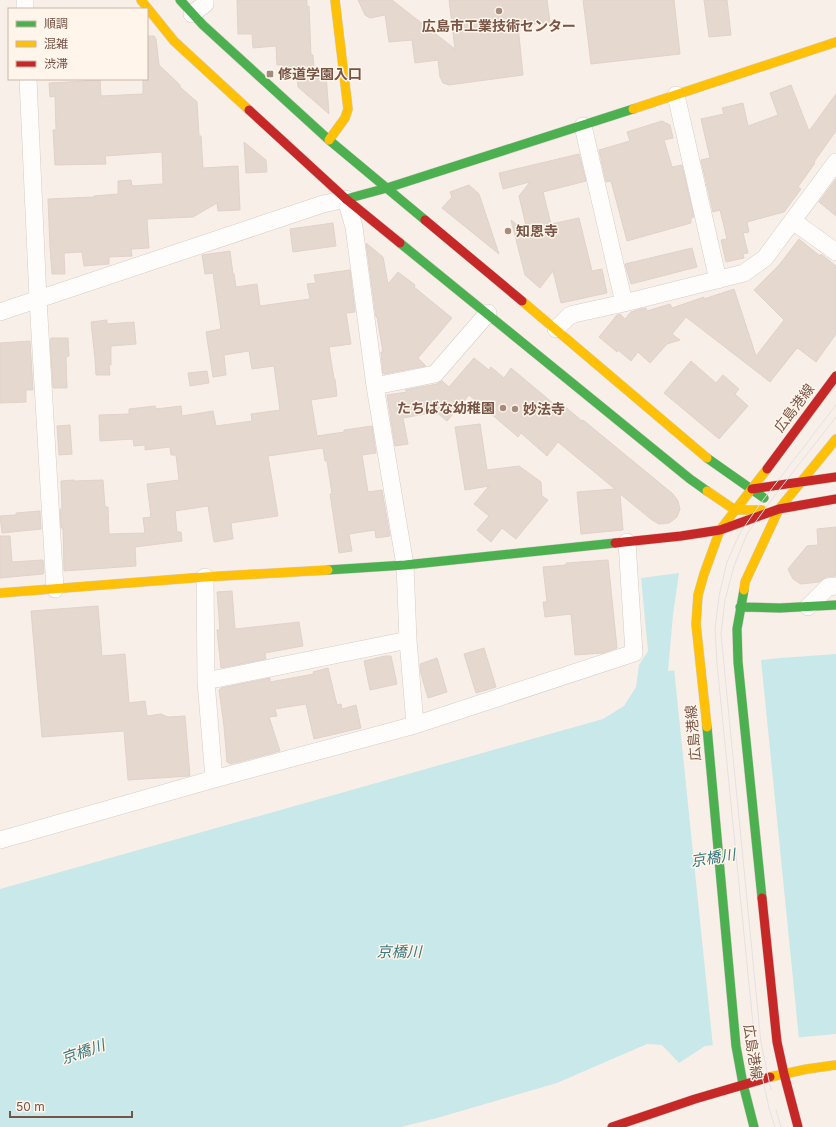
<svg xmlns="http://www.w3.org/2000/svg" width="836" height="1127" font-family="Inter,'Noto Sans JP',sans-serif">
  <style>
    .water { fill: #c9e8e9 }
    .pier { fill: #f8f0e8 }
    .building { fill: #e5d8cf; stroke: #e1d2ca }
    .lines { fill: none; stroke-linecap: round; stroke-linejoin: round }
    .street-casing { stroke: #d6cbc5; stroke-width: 18 }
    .fast-casing { stroke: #d7ccc4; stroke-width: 10 }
    .slow-casing { stroke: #d7ccc4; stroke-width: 10 }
    .jam-casing { stroke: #d7ccc4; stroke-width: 10 }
    .street { stroke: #fefdfc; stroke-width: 17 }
    .fast { stroke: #4caf50; stroke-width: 9 }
    .slow { stroke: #ffc107; stroke-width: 9 }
    .jam { stroke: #c62828; stroke-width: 9 }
    .tram { stroke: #e4e1e5; stroke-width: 1 }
    .poi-dot { fill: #a58b7f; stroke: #fff5ea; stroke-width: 1.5 }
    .labels { text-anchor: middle; stroke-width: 3; stroke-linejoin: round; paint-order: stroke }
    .poi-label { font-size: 14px; font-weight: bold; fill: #785446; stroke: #fff5ea; text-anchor: start }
    .street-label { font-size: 14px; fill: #785446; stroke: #fff5ea }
    .water-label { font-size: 15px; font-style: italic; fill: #39787e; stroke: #fff5ea }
  </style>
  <rect width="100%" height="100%" fill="#f8f0e8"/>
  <path class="water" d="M679,573L673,615L668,671L780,658L836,654V1034L705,1046L679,1063L662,1045L647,1044L557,1083L437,1118L401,1127H0V889L603,719L624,706L636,687L639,665L648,651L641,578Z"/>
  <path class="pier" d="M761,660L799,1039L713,1047L674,668Z"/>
  <path class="building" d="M237,0H307V7L309,6L311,55H313L314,69H320L321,74H326L329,114L298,87L297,78H291V73H283V65H277L276,46L253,48L252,34H238Z
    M358,0H392L455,49L449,0H547L550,22L518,26L523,75L449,85L443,83L440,77L438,60L415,63L412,40L389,42L385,15L370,18L365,15Z
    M583,0H674L680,54L591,64Z
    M704,0H727L731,35L709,37Z
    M147,36H154L156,39L159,65L180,85V87L197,102L199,136H201L203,168L238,166L240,210L218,211L217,203L193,217L147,219L149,248L131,249L132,256L109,257V264L84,266L82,252L64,253L65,274H52L50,248L48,199L94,197V196L118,194V181L131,180L132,186L163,184L162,152L105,156L106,164L55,165L53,130H56L55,96L50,97L49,83L86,81V80L100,79L101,96L143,94V79H147Z
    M791,85L809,131L836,94V131L814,162L815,163L798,187L801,189L784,212L747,222L749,232L743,233L748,253L743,254L744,258L726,262L721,240L727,239L720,210L713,212L701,160L710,158L701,119L724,114L722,108L743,103L748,126L778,115L770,93Z
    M662,121L670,125L673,138L664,140L672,167L682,165L694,217L691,218V223L627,241L611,181L606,182L599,150L630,141L627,132Z
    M244,142L266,160L267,172L246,173Z
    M579,154L586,181L543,192L551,224L579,218L592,271L602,269L607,293L561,303L553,271L540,288L525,275L511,220L528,234L519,196L530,182L503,189L499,173Z
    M836,179V216L819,202Z
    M469,185L479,194L499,254L442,208L452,197L450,192Z
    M333,223L336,246L293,252L290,229Z
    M799,239L820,256L821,254L836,266V334L816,362L799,349L797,348L770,382L686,317L672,334L680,340L667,344L650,363L638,352L631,361L618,350L617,352L599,337L617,315L620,314L625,319L631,312L641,309L646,308L647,311L670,304L672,308L704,297V299L734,289L756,356L784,320L754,290L779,265Z
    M366,243L383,257L388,284L398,272L415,285L414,287L452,318L418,358L426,366L384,374L383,373L381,352H383L377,317H376Z
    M692,248L697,267L631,284L625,264Z
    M230,251L233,274H234L236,287L257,284L260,306L310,299L307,284L316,283L314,275L350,270L355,312L346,313L351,344L329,347L334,379H335L337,396L311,400L317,436L344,432V430L372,426L376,453L362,455L368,492L382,490L390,536L376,538L375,530L349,534L352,551L339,553L330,494H332L327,461H325L323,448L268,456L278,516L231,523L233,539L214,542L208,506L175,511L177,532H181L182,541L135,547L136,566L64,571L63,528H61L60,509H62L61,481L74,480V481L103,480L105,507H108L109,534L145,533L143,518L151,517L147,484L179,480L176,455H171L170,447L145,450V445L134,446L133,439L100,441L99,415L129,414V409L155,406L156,409L181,406L182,416L213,411L216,426L252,421L251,414L280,410L274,366L252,369L249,351L224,355L226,375L213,377L206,332L221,329L213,273L205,274L202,255Z
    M107,320V324L134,322L136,344L111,346V365H109L110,375H96L95,359L91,322Z
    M51,338H68L69,356L66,357L67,388H53L50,340Z
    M30,341L33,390H26V402L0,403V343Z
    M474,358L489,370L491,367L504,378L511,368L560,409L563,405L582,421L583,420L673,494L678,501L680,509L677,517L669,523L659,524L652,520L620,494L623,530L581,534L577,492L615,489L558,442L547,456L521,433L518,437L469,395L447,421L436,412L403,418L408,444L395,446L387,395L407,392L405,390L437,384L442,381L449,387Z
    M691,361L716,383L723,375L739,389L735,394L748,406L719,439L664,393Z
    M207,371L209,383L190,386L188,373Z
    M480,424L487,470L519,466L541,482L542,496L548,500L516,539L502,528L491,542L477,530L489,516L474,504L489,486L465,490L455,427Z
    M70,425L72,454L59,455L57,426Z
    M40,511L41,529L2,533L0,516L16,515V513Z
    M836,527V576L826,577L819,582L801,584L793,579L788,569L807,546L818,545L817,529Z
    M0,536H10L12,562L43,560L44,573L43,574L0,578Z
    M608,560L617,648L603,653L575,655L571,614L545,617L543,602H547L543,567L566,565V563Z
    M232,591L235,629L299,622L303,646L265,653L266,659L221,668L217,630H220L217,592Z
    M98,606L102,656L125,654L129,703L145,701L147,716L161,714L168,717L185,716L190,776L128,780L124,731L42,737L31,611Z
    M484,648L496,687L476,693L464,654Z
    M385,656H391L397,684L370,690L364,661Z
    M437,658L447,692L428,698L421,674L420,664Z
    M328,668L337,705L341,704L342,709L356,705L361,728L314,739L306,704L275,709L277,716L269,717L280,751L231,764L227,762L224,726L219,690L221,688L270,678V682L314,674L313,672Z"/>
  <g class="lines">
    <defs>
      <path id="street" d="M25,0V9
        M192,14L205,4V0
        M28,79L38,299L55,589
        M676,95L718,280
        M583,126L624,303
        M793,221L836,252
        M0,312L323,204L346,199L354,227L375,386L405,565L408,640L415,725
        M556,329L569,316L574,314L624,303L744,273L765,258L836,162
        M375,386L435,374L488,313
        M205,577L206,681L214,779
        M808,607L828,587L836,586
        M206,681L408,640
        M0,840L214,779L415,725L634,653L627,542"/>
      <path id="fast" d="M180,0L203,25L329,140L425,220
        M346,199L387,188L633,109
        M400,243L690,479L707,491
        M707,458L764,498
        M328,570L405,565L615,543
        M744,590L737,629L738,662L762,898
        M740,607L780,608L836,605
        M707,727L736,1046L743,1084L754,1127"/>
      <path id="slow" d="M141,0L174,41L249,110
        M633,109L836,42
        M329,140L345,118L348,109L335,0
        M522,301L707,458
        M707,491L735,510H762
        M744,590L745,582L779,509L836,439
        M0,593L205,577L328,570
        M707,727L696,624L698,595L704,574L720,530L767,469
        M770,1077L807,1069L836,1065"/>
      <path id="jam" d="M249,110L346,199L400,243
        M425,220L522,301
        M767,469L836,376
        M752,489L836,477
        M615,543L681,536L720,530L779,509L836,499
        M762,898L777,1042L784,1074L798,1127
        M612,1127L695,1099L770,1077"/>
    </defs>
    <use href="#street" class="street-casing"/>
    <use href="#fast" class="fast-casing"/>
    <use href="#slow" class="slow-casing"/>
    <use href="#jam" class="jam-casing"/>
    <use href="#street" class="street"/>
    <use href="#fast" class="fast"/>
    <use href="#slow" class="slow"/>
    <use href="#jam" class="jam"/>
    <path class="tram" d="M771,1090L761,1043L721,634L725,600L734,566L747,534L772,499L836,417
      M776,1110L781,1127
      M775,1127L769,1108L755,1044L717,664L715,629L719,596L727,562L740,533L760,504L836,405"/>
  </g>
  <g class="poi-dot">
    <circle cx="499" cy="11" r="4"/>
    <rect x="266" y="70" width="8" height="8" rx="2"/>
    <circle cx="508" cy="231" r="4"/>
    <circle cx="503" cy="408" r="4"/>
    <circle cx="515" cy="409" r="4"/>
  </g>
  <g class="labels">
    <g class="poi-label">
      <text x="499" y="31" text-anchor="middle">広島市工業技術センター</text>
      <text x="278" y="79">修道学園入口</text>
      <text x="516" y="236">知恩寺</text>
      <text x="495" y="413" text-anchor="end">たちばな幼稚園</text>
      <text x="523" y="414">妙法寺</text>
    </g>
    <g class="street-label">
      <text transform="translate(794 408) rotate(-53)" y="5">広島港線</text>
      <text transform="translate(693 733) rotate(-95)" y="5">広島港線</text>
      <text transform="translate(753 1052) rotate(81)" y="5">広島港線</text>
    </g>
    <g class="water-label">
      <text transform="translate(713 858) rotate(-9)" y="5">京橋川</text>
      <text x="399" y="957">京橋川</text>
      <text transform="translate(83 1052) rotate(-19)" y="5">京橋川</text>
    </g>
  </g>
  <rect x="8" y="8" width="140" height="72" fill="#fff5ea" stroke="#c9b5a8"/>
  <rect x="16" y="21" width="20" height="6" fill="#4caf50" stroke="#c9b5a8"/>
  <text x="44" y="28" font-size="12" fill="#785446">順調</text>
  <rect x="16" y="41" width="20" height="6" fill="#ffc107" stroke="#c9b5a8"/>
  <text x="44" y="48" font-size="12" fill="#785446">混雑</text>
  <rect x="16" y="61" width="20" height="6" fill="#c62828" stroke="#c9b5a8"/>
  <text x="44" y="68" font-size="12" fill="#785446">渋滞</text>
  <path d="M10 1111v6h122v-6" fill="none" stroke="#785446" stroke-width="2"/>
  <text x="16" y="1111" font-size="12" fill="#785446" stroke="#fff5ea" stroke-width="3" paint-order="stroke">50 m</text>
</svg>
